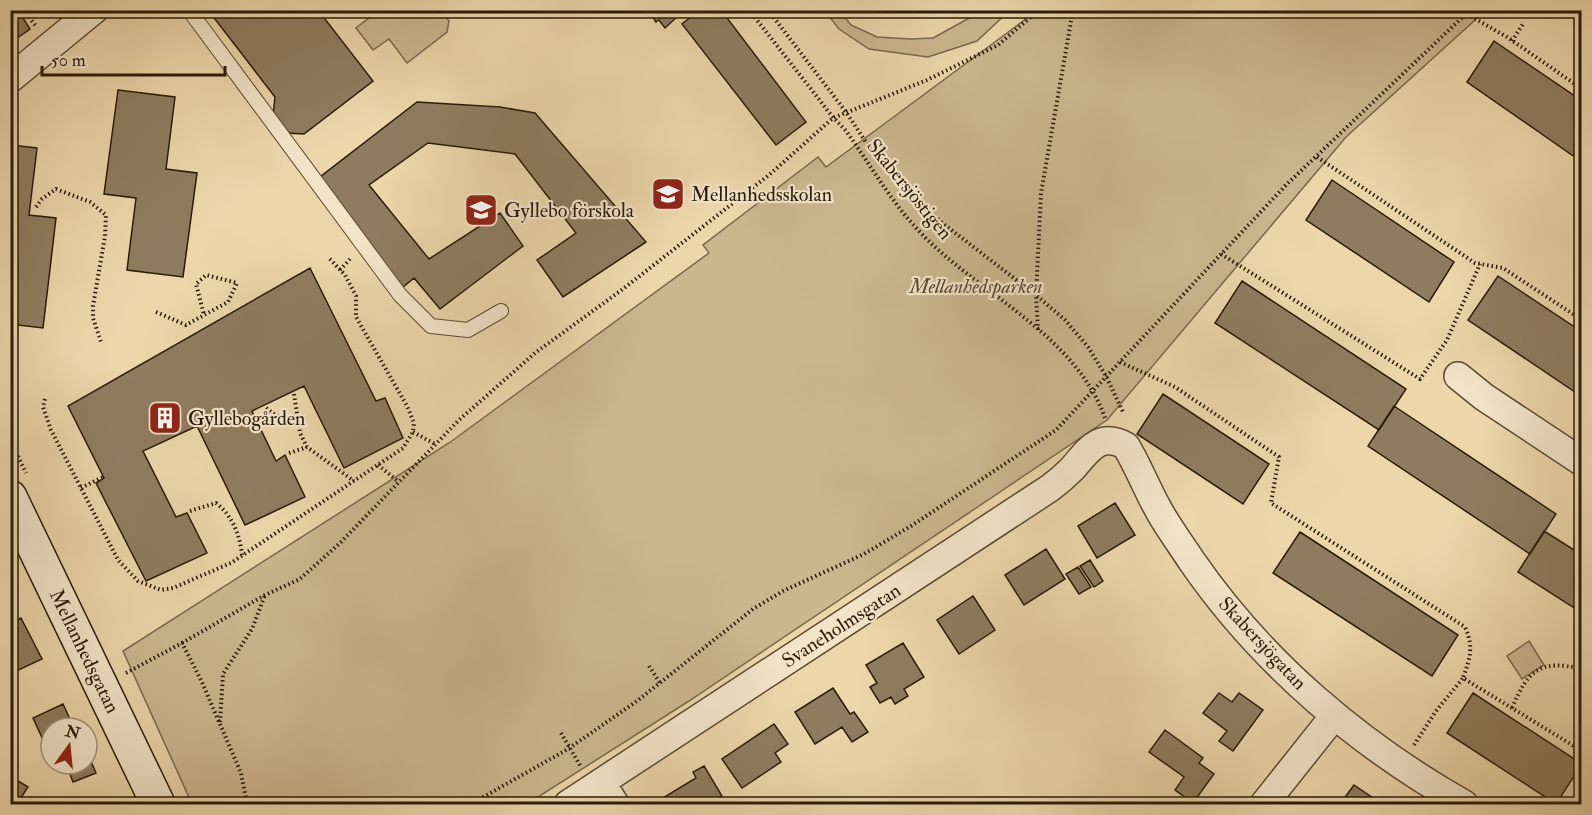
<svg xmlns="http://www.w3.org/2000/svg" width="1592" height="815" font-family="'IM FELL Double Pica',serif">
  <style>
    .green { fill: #cbb68f; stroke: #7a684e; stroke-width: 1.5 }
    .building { fill: #8f7c5e; stroke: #2a1b0c; stroke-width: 1.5 }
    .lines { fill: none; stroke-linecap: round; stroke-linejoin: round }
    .lane-casing { stroke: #5a4a34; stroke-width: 16 }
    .street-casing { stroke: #5a4a34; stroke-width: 30 }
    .secondary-casing { stroke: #2a1b0c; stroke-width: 36 }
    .path { stroke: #2a1b0c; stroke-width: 4; stroke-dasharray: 1.5 3; stroke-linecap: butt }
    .lane { stroke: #f3e4c8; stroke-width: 14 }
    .street { stroke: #f3e4c8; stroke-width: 27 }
    .secondary { stroke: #f3e4c8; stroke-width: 33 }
    .labels { text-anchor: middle; stroke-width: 4.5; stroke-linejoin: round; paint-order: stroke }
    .street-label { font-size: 20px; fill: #2a1b0c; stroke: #f3e4c8 }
    .poi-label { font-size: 20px; fill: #2a1b0c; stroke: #f3e4c8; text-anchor: start }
    .park-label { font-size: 20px; font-style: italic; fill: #5a4a33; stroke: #f3e4c8 }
  </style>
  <rect width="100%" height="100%" fill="#ecd6aa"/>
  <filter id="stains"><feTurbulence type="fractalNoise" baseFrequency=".00333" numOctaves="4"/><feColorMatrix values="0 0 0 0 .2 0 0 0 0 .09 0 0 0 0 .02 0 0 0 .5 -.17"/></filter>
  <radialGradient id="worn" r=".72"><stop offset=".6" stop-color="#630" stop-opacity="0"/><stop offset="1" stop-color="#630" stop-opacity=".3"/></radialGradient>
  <path class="green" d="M1038,10L1485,11L1346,137L1107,420L689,701L527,804H192L123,651L449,443L709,253L703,245L818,157L826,167Z
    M378,11H416L419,15L425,11H441L449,21L447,32L407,63L389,39L373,50L356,28Z
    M825,11H840L851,25L877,37L910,39L933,38L982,11H1009L977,41L928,57L869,49L839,29Z
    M1529,641L1544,665L1522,679L1507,656Z"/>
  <path class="building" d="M10,10H18L30,29L10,43Z
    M208,10H318L373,81L304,134L285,133L273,116L275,97Z
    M648,10H672L677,17L665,28L659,20L656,22Z
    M700,10H721L806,122L776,145L682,24Z
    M1494,41L1582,101V162L1467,82Z
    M118,90L175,97L166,169L197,173L183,277L127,270L136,198L104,194Z
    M417,102L500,107L535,113L646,242L563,297L537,260L576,233L515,154L428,143L369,185L429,259L500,213L523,246L440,309L414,278L402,288L320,177Z
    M10,145L37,148L29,215L56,218L43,328L10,324Z
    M1332,180L1454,262L1429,302L1306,220Z
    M310,268L376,401L385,398L403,438L344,468L304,386L252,411L276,461L285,455L305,497L245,525L197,426L143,451L176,517L187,513L207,553L146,581L96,483L104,478L68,406Z
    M1498,276L1582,332L1581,396L1468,320Z
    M1242,281L1406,389L1379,430L1215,323Z
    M1163,394L1269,464L1243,504L1137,434Z
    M1394,406L1556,514L1530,554L1368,446Z
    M1115,503L1135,535L1097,558L1078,526Z
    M1544,531L1582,555V613L1518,572Z
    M1300,532L1458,635L1432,676L1273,573Z
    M1046,549L1065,579L1024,605L1005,575Z
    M1090,560L1103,581L1094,587L1080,566Z
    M1078,567L1091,587L1079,594L1066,574Z
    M973,596L995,630L959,654L937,620Z
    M21,618L42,659L12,673L10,670V624Z
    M903,643L924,677L904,689L908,696L895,704L891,697L880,703L870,687L877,683L866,665Z
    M833,688L850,714L854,712L868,732L852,742L842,727L815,744L795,712Z
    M1219,693L1232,702L1239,693L1263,710L1233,751L1219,741L1227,731L1203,713Z
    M1473,693L1582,764L1556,804L1447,733Z
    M63,704L74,728H51V757L33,718Z
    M774,724L788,744L775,753L781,762L742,788L722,759Z
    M1165,730L1203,758L1199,763L1214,774L1193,803L1175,790L1184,777L1149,752Z
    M87,752L96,773L73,782L66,764H87Z
    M704,766L722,796L711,802L713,804H653L696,778L693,772Z
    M10,776L28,787L17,804H10Z
    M1354,785L1382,804H1340Z"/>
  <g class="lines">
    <defs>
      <path id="lane" d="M189,10L400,295L431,326L468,330L501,311"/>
      <path id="street" d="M10,79L94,10
        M1458,376L1484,397L1582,462
        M602,783L615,804
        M568,804L1050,488C1058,482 1065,476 1072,469C1088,451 1099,431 1126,446C1138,466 1146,487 1157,507C1167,526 1180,543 1191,560C1261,662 1358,744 1464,804
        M1264,804L1334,716"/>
      <path id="secondary" d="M10,497L158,804"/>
    </defs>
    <use href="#lane" class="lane-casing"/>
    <use href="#street" class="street-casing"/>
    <use href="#secondary" class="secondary-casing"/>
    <path class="path" d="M23,10L36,26
      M749,10C775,43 800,75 825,107C831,116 839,123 846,131C870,164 890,200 918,230C976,293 1075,333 1105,418
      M768,10L846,112L881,165L910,195L941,222L1036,295L1065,320L1088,347L1106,376L1124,414
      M1467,14L1507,37L1582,89
      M1512,41L1523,24
      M1317,157L1475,263L1503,268L1582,320
      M36,207L42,199L56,189L90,202L106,215L105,236L93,306V318L101,342
      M1221,254L1420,379L1447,340L1480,264
      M340,270L350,259
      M156,312L186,325L228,302L237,283L206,275L196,284L204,315
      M1038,330L1036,295L1041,193L1073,10
      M1120,362L1175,387L1279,457L1271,503L1465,627C1474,647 1470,658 1463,678L1582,751
      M294,394L300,433L307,447L354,481
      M45,399L43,407L51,430L118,560L138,581L161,590L173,588L231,563L403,448L413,432L414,423L407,406L356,317V296L345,275L329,258
      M266,408C276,416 283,420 297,419
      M413,432L435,444
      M10,440L26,473
      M289,453L307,447
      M378,465L399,482
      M81,488L103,477
      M190,511L216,503C232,515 240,535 242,555
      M182,643L265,595L300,579L341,542L459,420L535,353L623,289L769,175L833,118L927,80L998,45L1039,10
      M649,666L660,683
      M126,673L182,643L201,680L241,773L247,804
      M1512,708C1528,670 1540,659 1582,669
      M220,722L223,674L252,629L265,595
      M561,733L581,767
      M1414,745L1436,711L1463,678
      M471,804L568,749L637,701L753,609L783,591L864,554L911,526L1056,430L1286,185L1470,10
      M1578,804L1582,798"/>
    <use href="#lane" class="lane"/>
    <use href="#street" class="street"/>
    <use href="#secondary" class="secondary"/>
  </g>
  <defs>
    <symbol id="school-square" viewBox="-11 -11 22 22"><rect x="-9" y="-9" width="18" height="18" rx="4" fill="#8f2418" stroke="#f3e4c8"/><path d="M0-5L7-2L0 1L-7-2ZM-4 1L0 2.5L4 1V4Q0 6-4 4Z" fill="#fff"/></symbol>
    <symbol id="building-square" viewBox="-11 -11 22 22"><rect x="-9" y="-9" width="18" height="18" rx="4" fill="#8f2418" stroke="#f3e4c8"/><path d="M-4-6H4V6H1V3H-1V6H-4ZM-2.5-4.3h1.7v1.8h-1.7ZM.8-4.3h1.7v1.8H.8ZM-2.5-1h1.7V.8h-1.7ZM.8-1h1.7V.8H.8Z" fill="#fff"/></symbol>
  </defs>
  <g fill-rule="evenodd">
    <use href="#school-square" x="649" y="175" width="38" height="38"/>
    <use href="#school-square" x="462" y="191" width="38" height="38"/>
    <use href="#building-square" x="146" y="399" width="38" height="38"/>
  </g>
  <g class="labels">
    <g class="street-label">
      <text transform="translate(910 189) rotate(51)" y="7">Skabersjöstigen</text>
      <text transform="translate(841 625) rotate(-33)" y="7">Svaneholmsgatan</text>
      <text transform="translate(1263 643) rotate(47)" y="7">Skabersjögatan</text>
      <text transform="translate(85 651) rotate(64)" y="7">Mellanhedsgatan</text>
    </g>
    <g class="poi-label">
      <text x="691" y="201">Mellanhedsskolan</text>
      <text x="504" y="217">Gyllebo förskola</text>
      <text x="188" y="425">Gyllebogården</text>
    </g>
    <g class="park-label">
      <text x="976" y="293">Mellanhedsparken</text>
    </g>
  </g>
  <rect width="1592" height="815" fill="none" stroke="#ecd6aa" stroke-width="36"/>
  <rect x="12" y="12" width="1568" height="791" fill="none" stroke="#2a1b0c" stroke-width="3"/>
  <rect x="18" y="18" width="1556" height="779" fill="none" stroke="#2a1b0c" stroke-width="1.5"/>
  <g transform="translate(69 746) rotate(15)"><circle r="28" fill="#f3e4c8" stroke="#a3947d" stroke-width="1.5"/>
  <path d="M0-4.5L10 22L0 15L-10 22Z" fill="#8f2418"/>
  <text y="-9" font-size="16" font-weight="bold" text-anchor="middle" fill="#2a1b0c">N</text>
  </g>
  <path d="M42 66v9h183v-9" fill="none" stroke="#2a1b0c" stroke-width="3"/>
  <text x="51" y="66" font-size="18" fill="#2a1b0c" stroke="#f3e4c8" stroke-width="4.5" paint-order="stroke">50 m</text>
  <rect width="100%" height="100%" filter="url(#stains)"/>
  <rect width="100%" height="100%" fill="url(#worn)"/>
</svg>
